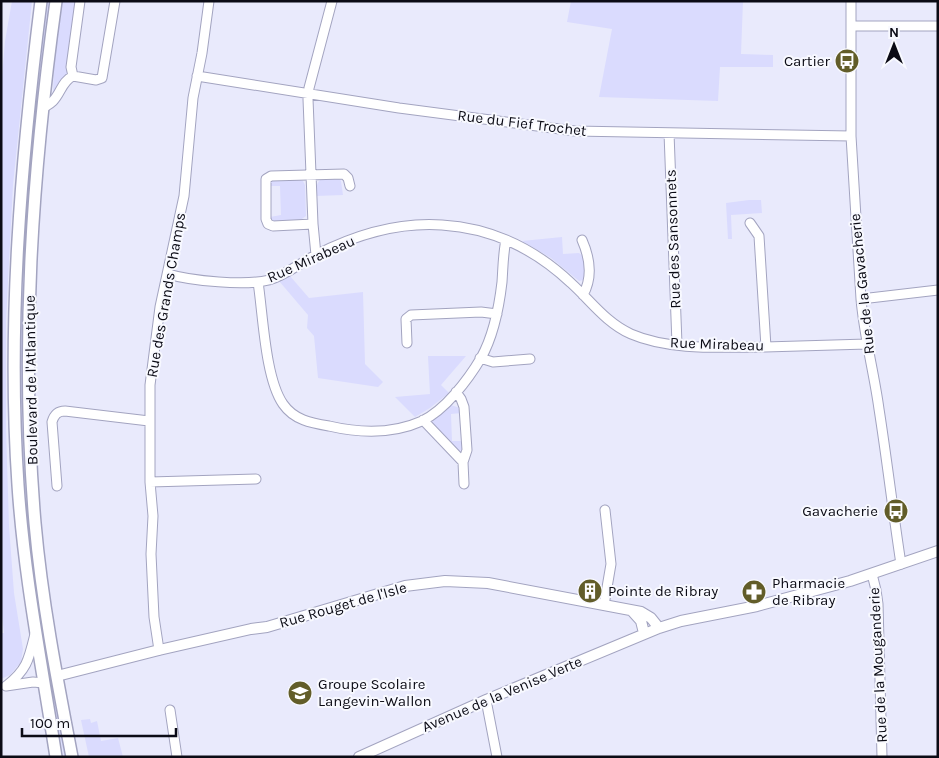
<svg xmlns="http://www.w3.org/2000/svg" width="939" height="758" font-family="Karla,sans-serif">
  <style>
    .green { fill: #dadbfe }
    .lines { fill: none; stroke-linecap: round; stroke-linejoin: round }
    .minor-casing { stroke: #a3a4c0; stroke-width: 11 }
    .tertiary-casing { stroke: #a3a4c0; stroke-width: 12 }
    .secondary-casing { stroke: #a3a4c0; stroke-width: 14 }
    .minor { stroke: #fff; stroke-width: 9 }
    .tertiary { stroke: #fff; stroke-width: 10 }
    .secondary { stroke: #fff; stroke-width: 11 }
    .labels { text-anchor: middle; stroke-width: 4; stroke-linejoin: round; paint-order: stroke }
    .poi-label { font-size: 15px; fill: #0b0b15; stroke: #f8f9ff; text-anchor: start }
    .street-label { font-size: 15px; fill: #0b0b15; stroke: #f8f9ff }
  </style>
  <rect width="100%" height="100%" fill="#e9eafc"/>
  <path class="green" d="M12,1H32L13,185L6,322V428L9,526L14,593L23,649L21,662L10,675L1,679V633H4L1,607V89L5,41Z
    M47,1H50C29,162 16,323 26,485C32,577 48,667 67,757H64C46,668 31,579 23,489C17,404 19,318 24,233C29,156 36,78 47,1Z
    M62,1H77L70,74L57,92L53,94L54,63Z
    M571,1H743L741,54L773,55V67H720L718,101L599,97L612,29L567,22Z
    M338,177L341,181L343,195L316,196C316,177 321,178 338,177Z
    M298,179L303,181L305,185L306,216L299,221H271L270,217L281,215L280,186H269L270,181Z
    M749,200H761L762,213L731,215L732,239H728L726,203Z
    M562,237L563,254L579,253L585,258L586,276L583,280L579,281L551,258L522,241Z
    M290,276L309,298L363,292L365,364L383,382L378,387L318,378L314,336L307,328L308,315L279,281Z
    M428,356H466L441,385L449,393L430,408L415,417L395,397L430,394Z
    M451,405L460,408L461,413L451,414L452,441H462L463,448L460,451H456L432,425L433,418Z
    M90,719L91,723L97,721L101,741L118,738L123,757H89L81,720Z"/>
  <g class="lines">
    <defs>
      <path id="minor" d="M851,1V136L861,299C864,336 874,372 879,409C887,460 893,512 901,564
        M851,26H938
        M73,76L71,67L80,1
        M197,76L399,108L575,131L851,136
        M43,108C46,106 50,104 53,101C61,93 62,81 73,76L96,80L102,78L115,1
        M669,133L677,344
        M750,223L759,236L766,347
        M313,224L273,226L268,224L266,219V179L271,176L344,174L348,178L350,186
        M582,240C590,258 593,277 583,295
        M316,255L313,224L308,99L309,88L332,1
        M168,274C191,281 246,286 269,280C286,275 300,263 316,255C355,235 398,222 442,225C491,228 535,249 571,283C590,300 606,323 631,334C670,351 723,347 765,347C799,346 833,345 867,344
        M258,282C263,314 265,378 283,404C294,420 311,423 329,426C359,433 393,434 422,421C445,410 468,380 481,358C494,335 499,308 502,282C503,268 503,254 506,240
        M861,299L938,290
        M407,343L406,319L411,315L481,312L497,314
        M480,358L493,362L530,359
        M456,392L461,399L464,407L467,450L463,462L464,484
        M423,420L463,462
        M150,482L256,479
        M57,486L52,422C54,415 57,411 65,411L149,421
        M872,574L876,590L878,604L882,757
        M604,605L611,564L605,510
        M159,650L154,617L151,554L153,516L150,482V385L160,307L184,196L193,98L202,53L209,1
        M6,686C27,670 29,659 35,634
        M6,686L33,682L44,683
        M486,700L497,757
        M170,710L177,757"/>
      <path id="tertiary" d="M632,611L641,621L644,633
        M57,676L159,650L251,629L267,627L405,586L445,581L488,583L641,612L651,618L659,628
        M359,757L486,700L659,628L681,621L757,606L850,581L938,551"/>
      <path id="secondary" d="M41,1C21,161 7,323 18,485C24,576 42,666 56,757
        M56,1C32,174 20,349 35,523C42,602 57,679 72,757"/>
    </defs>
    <use href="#minor" class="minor-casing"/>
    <use href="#tertiary" class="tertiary-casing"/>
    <use href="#secondary" class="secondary-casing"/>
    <use href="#minor" class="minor"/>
    <use href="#tertiary" class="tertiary"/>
    <use href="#secondary" class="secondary"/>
  </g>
  <defs>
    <symbol id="bus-disc" viewBox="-11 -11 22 22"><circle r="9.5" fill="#625d29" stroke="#f8f9ff"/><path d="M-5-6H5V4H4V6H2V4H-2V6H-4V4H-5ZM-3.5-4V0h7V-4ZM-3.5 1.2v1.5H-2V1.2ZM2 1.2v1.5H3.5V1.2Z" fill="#fff"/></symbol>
    <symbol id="building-disc" viewBox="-11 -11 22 22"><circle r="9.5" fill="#625d29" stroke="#f8f9ff"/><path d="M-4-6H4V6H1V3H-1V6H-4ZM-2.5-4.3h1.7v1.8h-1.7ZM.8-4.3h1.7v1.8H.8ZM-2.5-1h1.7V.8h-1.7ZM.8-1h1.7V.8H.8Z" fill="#fff"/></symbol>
    <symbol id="pharmacy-disc" viewBox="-11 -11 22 22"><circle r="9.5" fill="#625d29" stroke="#f8f9ff"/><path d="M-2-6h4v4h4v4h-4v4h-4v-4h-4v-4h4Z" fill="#fff"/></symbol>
    <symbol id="school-disc" viewBox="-11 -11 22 22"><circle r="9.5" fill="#625d29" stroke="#f8f9ff"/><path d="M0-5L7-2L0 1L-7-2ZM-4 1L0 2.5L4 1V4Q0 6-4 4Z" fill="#fff"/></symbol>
  </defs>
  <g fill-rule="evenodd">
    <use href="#bus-disc" x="833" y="47" width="28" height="28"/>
    <use href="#bus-disc" x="882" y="497" width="28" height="28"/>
    <use href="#building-disc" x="576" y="577" width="28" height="28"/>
    <use href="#pharmacy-disc" x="740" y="578" width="28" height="28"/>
    <use href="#school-disc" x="286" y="679" width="28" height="28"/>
  </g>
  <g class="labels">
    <g class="poi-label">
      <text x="830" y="66" text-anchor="end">Cartier</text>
      <text x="878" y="516" text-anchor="end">Gavacherie</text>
      <text x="772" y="588">Pharmacie<tspan x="772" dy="17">de Ribray</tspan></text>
      <text x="608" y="596">Pointe de Ribray</text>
      <text x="318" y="689">Groupe Scolaire<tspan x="318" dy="17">Langevin-Wallon</tspan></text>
    </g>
    <g class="street-label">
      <text transform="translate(522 123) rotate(7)" y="5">Rue du Fief Trochet</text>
      <text transform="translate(673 239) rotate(-92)" y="5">Rue des Sansonnets</text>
      <text transform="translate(311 259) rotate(-24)" y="5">Rue Mirabeau</text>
      <text transform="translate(862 284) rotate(-96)" y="5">Rue de la Gavacherie</text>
      <text transform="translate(166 295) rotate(-80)" y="5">Rue des Grands Champs</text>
      <text transform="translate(717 344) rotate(2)" y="5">Rue Mirabeau</text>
      <text transform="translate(31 380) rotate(-91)" y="5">Boulevard de l'Atlantique</text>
      <text transform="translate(343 605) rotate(-16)" y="5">Rue Rouget de l'Isle</text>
      <text transform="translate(878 665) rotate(-93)" y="5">Rue de la Mouganderie</text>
      <text transform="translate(502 694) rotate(-23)" y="5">Avenue de la Venise Verte</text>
    </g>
  </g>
  <rect width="939" height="758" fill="none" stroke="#0b0b15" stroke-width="5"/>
  <g transform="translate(894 45)" stroke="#f8f9ff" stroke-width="4" paint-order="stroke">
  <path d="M0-4L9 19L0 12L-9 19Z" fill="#0b0b15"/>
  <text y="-8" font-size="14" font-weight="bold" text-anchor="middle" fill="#0b0b15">N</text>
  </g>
  <path d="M22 728v8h154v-8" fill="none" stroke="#0b0b15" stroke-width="2.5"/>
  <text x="30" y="728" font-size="15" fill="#0b0b15" stroke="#f8f9ff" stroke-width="4" paint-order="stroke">100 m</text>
</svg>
